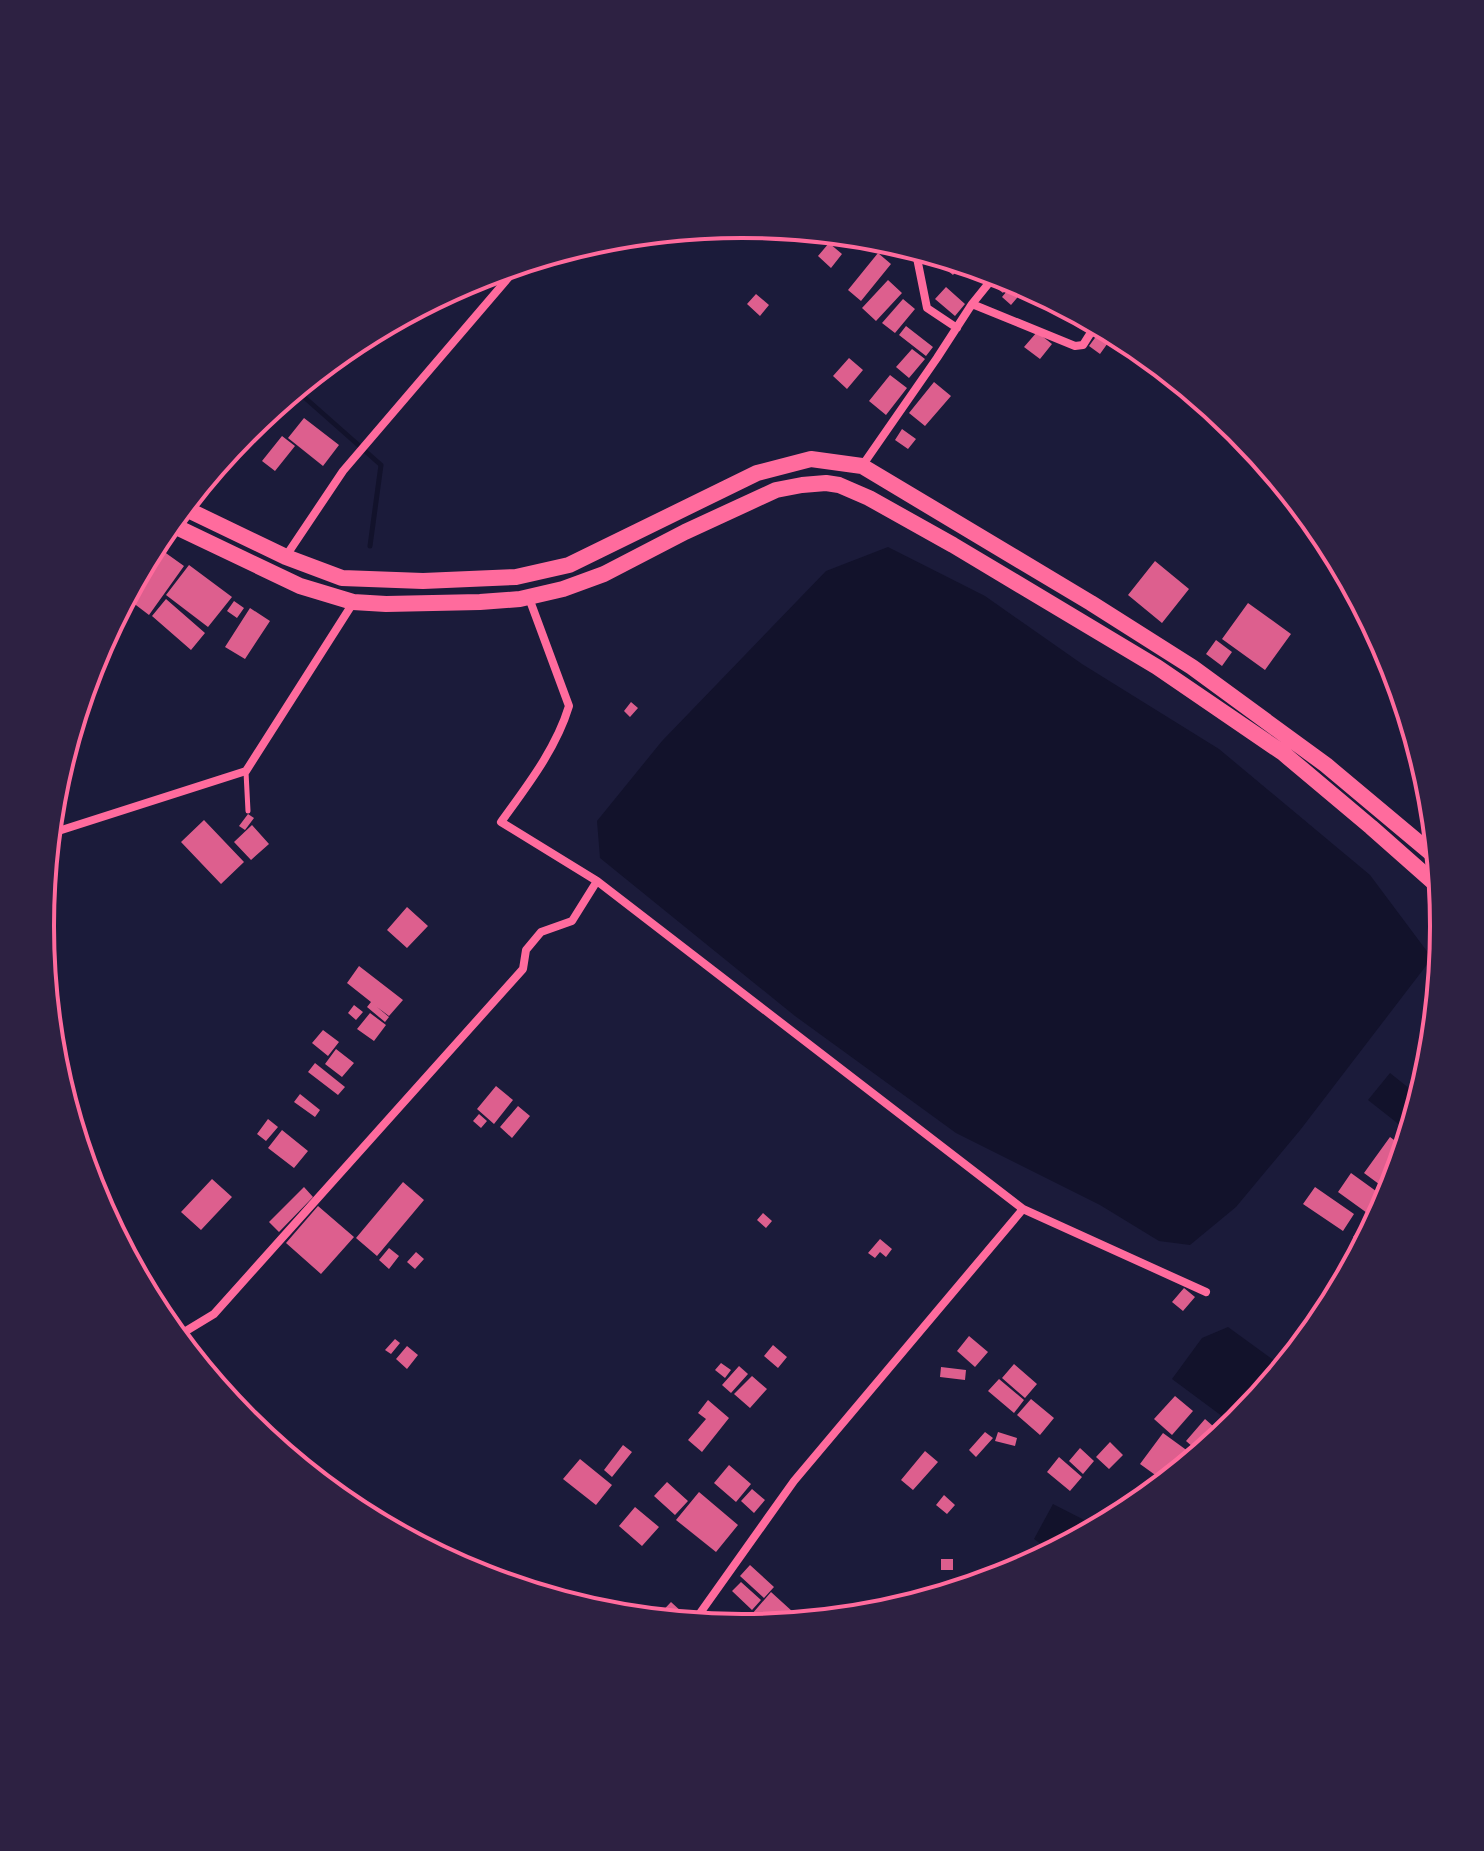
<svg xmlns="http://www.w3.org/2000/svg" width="1484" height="1851" font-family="'Noto Serif',serif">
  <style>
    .water { fill: #12122b }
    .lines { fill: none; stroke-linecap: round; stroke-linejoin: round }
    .stream { stroke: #12122b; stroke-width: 5 }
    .building { fill: #dd5f8e }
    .service { stroke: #ff6b9d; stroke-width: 5 }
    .minor { stroke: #ff6b9d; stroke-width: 8 }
    .trunk { stroke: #ff6b9d; stroke-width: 16 }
    .rim { fill: none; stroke: #ff6b9d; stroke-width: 4 }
  </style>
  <rect width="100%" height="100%" fill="#1b1b3a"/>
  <path class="water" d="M888,547L985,596L1082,664L1219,749L1370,875L1432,958L1301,1129L1236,1207L1190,1245L1159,1241L1100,1205L956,1133L795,1016L600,858L597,821L662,741L826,571Z
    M1390,1073L1420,1097L1417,1106L1401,1126L1368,1100Z
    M1228,1327L1283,1367L1234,1425L1172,1379L1202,1338Z
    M1053,1504L1098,1527L1052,1552L1034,1539Z"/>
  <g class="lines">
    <path class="stream" d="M295,389L381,465L370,546"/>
  </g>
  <path class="building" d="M829,243L842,254L831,268L818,256Z
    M878,253L891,264L861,301L848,290Z
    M942,256L963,263L953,275L937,262Z
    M1002,274L1014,279L1003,293L993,285Z
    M888,280L902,293L876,321L862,308Z
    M1016,280L1027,286L1011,305L1002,297Z
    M946,287L965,304L955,316L935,299Z
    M756,294L769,305L760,316L747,304Z
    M903,299L915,309L895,333L882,323Z
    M906,326L933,347L926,356L899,335Z
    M1103,327L1115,333L1100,354L1089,346Z
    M1037,332L1052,344L1040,359L1024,347Z
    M912,349L925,359L909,378L896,367Z
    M849,358L863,370L847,389L833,376Z
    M890,375L907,388L886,415L869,401Z
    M934,382L951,396L925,426L909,413Z
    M304,418L339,445L323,466L288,438Z
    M902,429L916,439L908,449L895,440Z
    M282,436L295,446L275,471L262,461Z
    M163,551L184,566L149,615L128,599Z
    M1155,561L1189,589L1162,623L1128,595Z
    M189,565L232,597L208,627L166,595Z
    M166,599L205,633L191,650L152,616Z
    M234,601L244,608L237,618L227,611Z
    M1248,603L1291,634L1265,670L1222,639Z
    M250,608L270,621L245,659L225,647Z
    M1216,640L1232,652L1222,666L1206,654Z
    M631,702L638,708L630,717L624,711Z
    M248,814L254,818L245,830L239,826Z
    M204,820L244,862L221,884L181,842Z
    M252,825L269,844L251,860L234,842Z
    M407,907L428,926L407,948L387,930Z
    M359,966L403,1000L389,1016L377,1007L389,1017L385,1022L367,1007L371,1002L347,983Z
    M354,1005L363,1012L356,1020L348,1013Z
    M370,1013L386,1025L374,1041L357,1029Z
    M323,1030L339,1042L328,1056L312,1043Z
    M336,1049L354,1063L342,1077L325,1064Z
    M315,1063L345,1087L338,1095L308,1072Z
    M496,1086L513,1100L494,1124L477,1109Z
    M300,1094L320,1110L315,1117L294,1102Z
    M518,1106L530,1116L512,1138L500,1127Z
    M479,1114L487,1121L481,1128L473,1121Z
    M268,1119L278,1127L266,1141L257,1134Z
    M282,1130L308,1151L294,1168L268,1148Z
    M1390,1137L1405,1148L1391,1193L1364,1173Z
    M1351,1173L1387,1199L1374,1218L1338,1192Z
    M212,1179L232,1197L201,1230L181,1212Z
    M403,1182L424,1200L377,1256L356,1238Z
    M304,1187L313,1197L279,1232L269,1222Z
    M1315,1187L1354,1214L1343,1231L1303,1204Z
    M318,1206L354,1237L321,1274L286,1243Z
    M763,1213L772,1221L766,1228L757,1220Z
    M1362,1226L1370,1233L1363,1245L1353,1237Z
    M880,1239L892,1249L886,1257L880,1252L875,1258L868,1253Z
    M389,1248L399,1256L389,1269L379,1260Z
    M416,1252L424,1259L415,1269L407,1262Z
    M1184,1288L1195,1297L1183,1311L1172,1302Z
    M969,1336L988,1352L975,1367L957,1351Z
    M395,1339L400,1343L391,1354L385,1350Z
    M773,1345L787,1357L778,1368L764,1356Z
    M407,1346L418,1355L407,1369L396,1359Z
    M721,1363L731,1370L725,1378L715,1370Z
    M1014,1364L1037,1384L1025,1398L1002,1378Z
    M739,1366L748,1374L731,1393L722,1385Z
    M941,1367L966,1370L965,1380L940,1377Z
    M752,1376L767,1389L750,1408L734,1394Z
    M999,1379L1024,1400L1014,1413L988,1391Z
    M1175,1396L1193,1411L1172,1435L1154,1419Z
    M1031,1399L1054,1418L1040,1435L1017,1415Z
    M708,1400L729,1418L702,1452L688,1440L706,1419L698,1413Z
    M1205,1419L1222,1434L1200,1453L1186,1441Z
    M985,1432L993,1438L976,1457L969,1450Z
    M998,1432L1017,1438L1015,1446L995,1441Z
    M1163,1433L1196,1457L1165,1482L1140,1464Z
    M1110,1442L1123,1455L1109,1469L1096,1457Z
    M623,1445L632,1452L612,1477L604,1470Z
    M1080,1448L1094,1461L1083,1474L1069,1461Z
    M925,1451L938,1462L913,1490L901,1480Z
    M1059,1457L1082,1477L1070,1491L1047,1472Z
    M580,1459L612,1485L596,1505L563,1479Z
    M729,1465L751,1484L736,1502L714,1483Z
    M667,1482L688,1501L675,1515L654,1496Z
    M752,1489L765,1500L754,1513L741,1501Z
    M699,1492L738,1525L716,1552L676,1520Z
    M944,1495L955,1505L947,1514L936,1505Z
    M635,1507L659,1527L642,1546L619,1526Z
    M941,1559H953V1570H941Z
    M750,1565L774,1587L764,1598L740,1576Z
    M741,1582L761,1600L752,1610L732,1591Z
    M771,1592L793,1612L783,1623L764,1625L752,1614Z
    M671,1602L683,1613L676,1621L655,1619Z"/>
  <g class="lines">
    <path class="service" d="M246,772L248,811"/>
    <path class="minor" d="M915,248L927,308L957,328
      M972,304L997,273
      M862,466L937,358L972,304L1075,346L1083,345L1097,323
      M286,556L343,471L521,263
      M49,834L246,771L353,603
      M597,881L1023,1209L1206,1292
      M177,1339L181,1334L214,1314L523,969L526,950L541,932L572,921L597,881L501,822C527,786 556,749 569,706L529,598
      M693,1623L794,1481L1023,1209"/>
    <path class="trunk" d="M182,507L286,557L342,578L423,581L516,577L569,565L757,473L811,459L862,466L1091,603L1192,667L1326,765L1437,858
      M168,523L300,586L353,602L386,604L480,602L520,599L563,589L604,574L685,532L776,490L802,485L826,483L839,485L869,498L953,545L1157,667L1283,753L1371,827L1440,888"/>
  </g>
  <path d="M0 0H1484V1851H0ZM54 926a688 688 0 1 1 1376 0a688 688 0 1 1-1376 0Z" fill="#2d2142" fill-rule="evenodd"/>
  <path class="rim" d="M54 926a688 688 0 1 1 1376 0a688 688 0 1 1-1376 0Z"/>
</svg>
